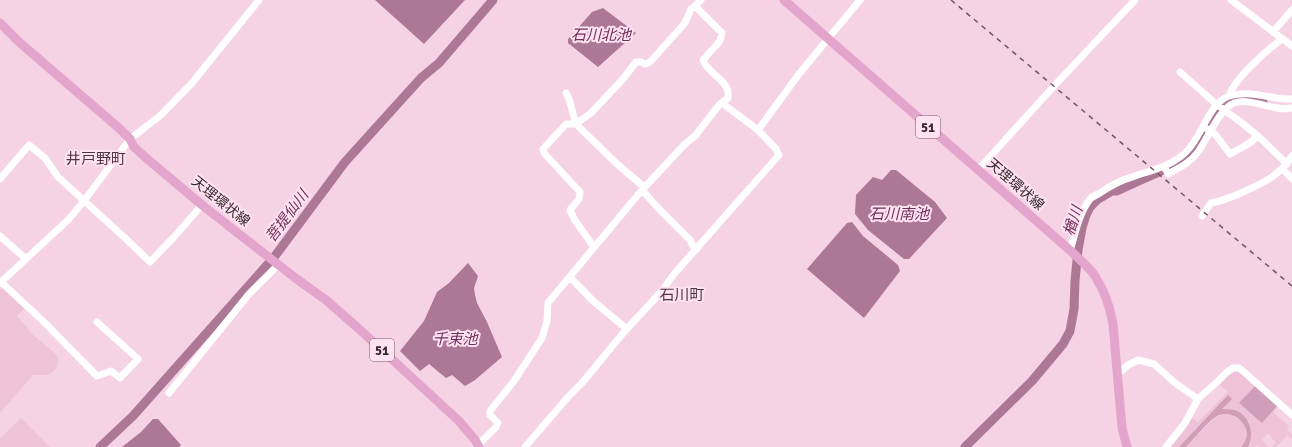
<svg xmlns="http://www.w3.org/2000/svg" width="1292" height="447" font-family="Signika,'Noto Sans JP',sans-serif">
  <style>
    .built { fill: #eec3da }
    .green { fill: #d09eb9 }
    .water { fill: #ad7896 }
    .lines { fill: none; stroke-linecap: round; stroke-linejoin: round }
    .river { stroke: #ad7896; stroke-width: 9 }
    .minor { stroke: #fff; stroke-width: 7 }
    .major { stroke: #e3a5cb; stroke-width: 9 }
    .rail { stroke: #6b5661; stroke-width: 1.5; stroke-dasharray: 5 5; stroke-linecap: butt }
    .labels { text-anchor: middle; stroke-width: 4; stroke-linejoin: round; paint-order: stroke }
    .shield { fill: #ffe2f1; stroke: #725f69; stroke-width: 1 }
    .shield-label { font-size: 13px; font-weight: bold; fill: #35272f }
    .street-label { font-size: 14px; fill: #35272f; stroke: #ffe2f1 }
    .water-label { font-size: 15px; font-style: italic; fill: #702f57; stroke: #ffe2f1 }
    .neighbourhood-label { font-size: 15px; fill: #503444; stroke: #ffe2f1 }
  </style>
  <rect width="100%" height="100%" fill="#f6d2e5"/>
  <path class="built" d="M4,286L25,308L17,316L33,335L56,354L58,360L57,367L53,372L46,375H33L0,413V290Z
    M1235,371H1240L1280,405L1273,412L1290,427L1287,430L1292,434V439L1287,435L1276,447H1272L1276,442L1270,437L1271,436L1268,433L1262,440L1269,447H1259L1257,445L1255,447H1248L1250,443L1251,429L1249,422L1240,413L1236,410L1230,409H1222L1228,395L1179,447H1171L1184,431L1192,418L1198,422L1228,392L1219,384L1230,373Z
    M1228,413L1235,416L1242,421L1245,426L1246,437L1245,442L1241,447H1186L1215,417Z
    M21,418L50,447H0V439Z"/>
  <path class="green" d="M1256,385L1278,405L1262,423L1239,403Z
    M1228,395L1232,399L1222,409C1226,409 1230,409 1235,410C1250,416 1255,433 1248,447H1241C1257,431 1236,407 1217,416C1209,420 1193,440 1186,447H1179Z"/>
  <path class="water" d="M375,0H465L424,44Z
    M603,8L636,33L598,67L568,43V39L592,12Z
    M891,170H896L935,202L947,218L909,259H904L868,230L855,214L856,195L873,177L882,180Z
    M852,222L863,236L898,265L900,271L864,318L807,269L847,223Z
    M468,263L478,276L474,288L475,295L477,303L487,322L502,357L475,380L465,386L452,375L446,378L429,364L420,371L400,351L424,321L437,292L449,283Z
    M153,419H158L181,445L179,447H122L141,432Z"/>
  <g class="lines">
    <path class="river" d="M100,447L133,416L275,256L345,162L421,78L439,63L493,0
      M965,447L1032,381L1063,344L1070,331L1074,309L1075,281L1078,250L1082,228L1086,215L1090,207L1097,200L1112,191H1117C1131,184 1145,178 1159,172C1168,168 1179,165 1186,158C1217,132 1205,85 1263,102"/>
    <path class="minor" d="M1231,0L1292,46
      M1273,32L1292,10
      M1180,72L1216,104L1238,120L1257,135L1287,164
      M566,93C573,104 571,117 579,127L616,163L644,187
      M1229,96C1234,79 1267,50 1282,39
      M722,103L758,130
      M1207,129L1215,134L1230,154C1238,149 1254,143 1257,135
      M1164,166L1168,174C1179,168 1190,163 1198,152C1207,140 1219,109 1234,103C1252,97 1273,112 1292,108
      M1283,169L1292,179
      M978,170L1054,86L1135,0
      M0,179L29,145L45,158L58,177L125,238L150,262L174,237L202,205
      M642,190L658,208L691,241L692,245L697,249
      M1202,216L1211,203C1223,201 1232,197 1243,192C1265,182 1279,176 1292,156
      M0,236L26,259
      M594,247L574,219L570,210L579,199L580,192L544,153L543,149L566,124H576L591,113L623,79L636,62H641L645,64L650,62L685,23L691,9L695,6
      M1070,251C1075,234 1079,213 1090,199C1092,197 1096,195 1100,193C1110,186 1121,180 1132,177C1148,171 1166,168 1180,157C1201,143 1207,104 1229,96C1250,89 1271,100 1292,99
      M570,277L593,301L627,329
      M1,282L43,321L97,376L111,371L120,378L138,359L97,322
      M0,283L68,220L84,201L130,139L161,115L192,83L259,0
      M1117,375L1128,365L1138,360L1154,364L1175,383L1198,399
      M169,393L249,294L278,265
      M476,447L496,427L498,423L490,415V411L514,381L542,338L547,321L548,303L552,298L642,190L685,144L695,136L719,105L728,98C731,80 708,75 703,60L720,41L722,33L695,6L701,0
      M525,447L568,397L582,383L624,332L661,292L674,274L779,155L776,149L758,130L799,74L860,0
      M1166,447L1185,423L1198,399L1217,382L1227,372L1233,368H1239L1244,372L1292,415"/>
    <path class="major" d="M784,0L1073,253C1080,260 1089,267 1095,276C1104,290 1110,307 1113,324L1122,428L1127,447
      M0,23L19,42L120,129L130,139L134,147L145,157L202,205L294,277L326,300L358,328L459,421L475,440L479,447"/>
    <path class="rail" d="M951,0L1292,286"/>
  </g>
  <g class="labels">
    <g class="shield">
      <rect x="916" y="116" width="24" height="22" rx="3"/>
      <rect x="370" y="339" width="24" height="22" rx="3"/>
    </g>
    <g class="shield-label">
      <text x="928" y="132">51</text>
      <text x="382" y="355">51</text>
    </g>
    <g class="street-label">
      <text transform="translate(1016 184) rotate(41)" y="5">天理環状線</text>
      <text transform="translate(221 201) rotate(39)" y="5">天理環状線</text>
    </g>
    <g class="water-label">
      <text x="601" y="40">石川北池</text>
      <text x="899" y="219">石川南池</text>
      <text transform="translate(287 216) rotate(-53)" y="5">菩提仙川</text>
      <text transform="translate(1073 221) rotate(-72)" y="5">楢川</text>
      <text x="455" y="344">千束池</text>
    </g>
    <g class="neighbourhood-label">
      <text x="96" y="164">井戸野町</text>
      <text x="682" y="300">石川町</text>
    </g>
  </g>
</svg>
